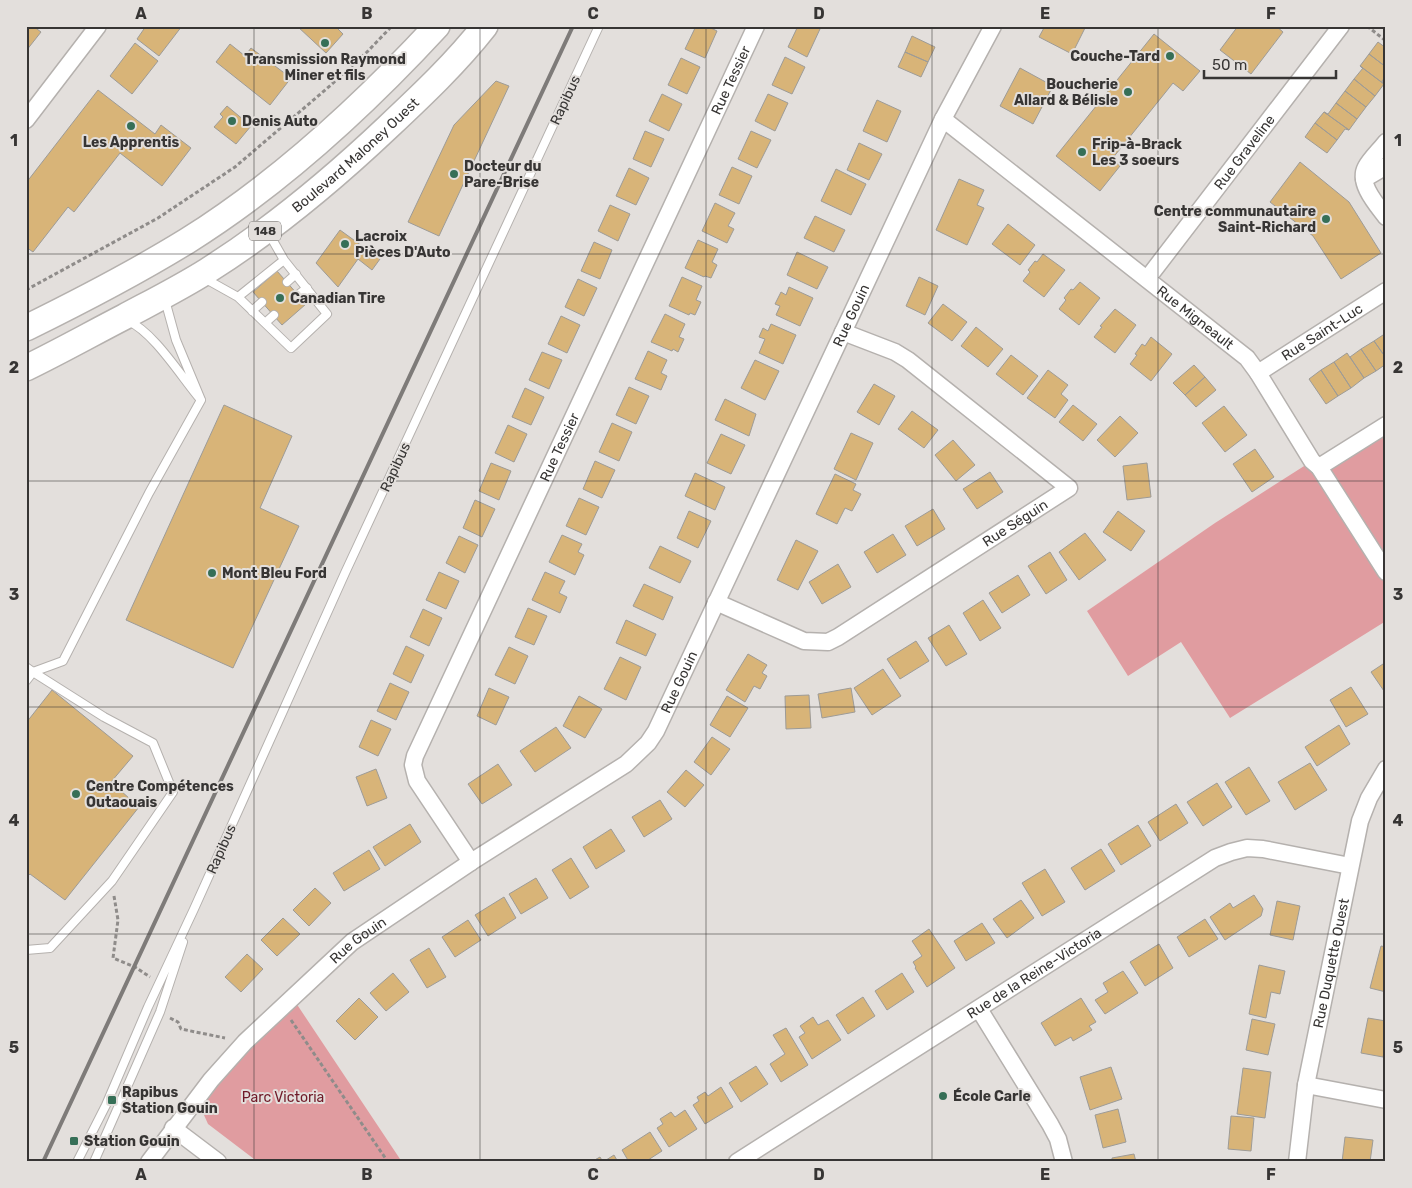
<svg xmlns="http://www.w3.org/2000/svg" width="1412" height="1188" font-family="Rubik,sans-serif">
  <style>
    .green { fill: #e09ca0 }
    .building { fill: #d8b478; stroke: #9d9b97 }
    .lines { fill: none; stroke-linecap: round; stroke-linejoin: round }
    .service-casing { stroke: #b5b1ae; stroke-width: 10 }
    .minor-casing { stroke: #b5b1ae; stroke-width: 19 }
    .primary-casing { stroke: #b5b1ae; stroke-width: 28 }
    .path { stroke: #8f8c8a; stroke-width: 3; stroke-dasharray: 4 2.5; stroke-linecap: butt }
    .service { stroke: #fff; stroke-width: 8 }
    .minor { stroke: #fff; stroke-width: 16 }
    .primary { stroke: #fff; stroke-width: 25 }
    .rail { stroke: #7e7b79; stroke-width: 4 }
    .grid { fill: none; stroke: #373534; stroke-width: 1; stroke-opacity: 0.55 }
    .poi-dot { fill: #366f57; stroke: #e3dfdc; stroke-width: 2 }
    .labels { text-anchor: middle; stroke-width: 4; stroke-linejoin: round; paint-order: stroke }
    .shield { fill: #e3dfdc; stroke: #6b6866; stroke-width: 1 }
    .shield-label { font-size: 12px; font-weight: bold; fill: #373534 }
    .poi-label { font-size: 14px; font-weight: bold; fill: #373534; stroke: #e3dfdc; text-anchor: start }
    .street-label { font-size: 14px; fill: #373534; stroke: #e3dfdc }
    .park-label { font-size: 14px; fill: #6f1a28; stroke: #e3dfdc }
    .neatline { fill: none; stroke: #373534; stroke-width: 2 }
    .grid-label { font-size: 16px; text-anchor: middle; font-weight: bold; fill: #373534 }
  </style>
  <rect width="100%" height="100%" fill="#e3dfdc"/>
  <path class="green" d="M1386,425V621L1230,718L1181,642L1128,676L1087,611L1215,523L1312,461Z
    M292,997L402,1162H258L208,1124L204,1115L211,1080Z"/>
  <path class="building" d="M26,26H33L41,32L26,51Z
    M146,26H182L159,56L137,39Z
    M297,26H335L343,34L326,53Z
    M696,26H707L717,31L705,58L685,49Z
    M798,26H815L820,29L807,57L788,47Z
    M1045,26H1086L1072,54L1039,37Z
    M1238,26H1276L1283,32L1251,74L1220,50Z
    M1154,34L1200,71L1183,91L1173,83L1112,159L1120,166L1100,191L1056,156Z
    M912,36L935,47L928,62L905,52Z
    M1378,42L1386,48V67L1369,54Z
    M135,43L158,61L132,94L110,76Z
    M230,44L245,56L251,48L291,78L270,105L216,62Z
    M905,52L928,62L921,77L898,67Z
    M1369,54L1386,67V76L1382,81L1384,84L1360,66Z
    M785,57L805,67L792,94L772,85Z
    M681,58L700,67L687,94L668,85Z
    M1360,66L1384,84L1375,96L1354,79L1363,68Z
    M1020,68L1053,86L1033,124L1000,106Z
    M1354,79L1375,96L1366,107L1345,91Z
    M496,81L509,86L439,236L408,222L454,125Z
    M98,90L155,134L161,125L191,148L162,186L120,153L74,212L68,207L33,252L26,247V183Z
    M1345,91L1366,107L1357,119L1336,103Z
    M662,94L682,104L669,131L649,121Z
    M768,94L788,103L775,131L755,121Z
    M877,100L901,111L887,142L863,131Z
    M1336,103L1357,119L1349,130L1324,112L1328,114Z
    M227,106L251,126L236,144L214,127L223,117L220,114Z
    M1324,112L1349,130L1345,129L1337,140L1315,123Z
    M1315,123L1337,140L1327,153L1305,137Z
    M645,131L664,139L651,167L633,159Z
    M751,131L771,140L757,168L738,159Z
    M859,143L882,154L869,180L847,170Z
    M1300,162L1349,202L1381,253L1341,279L1313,236L1270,202Z
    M732,167L752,176L739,204L719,195Z
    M629,168L649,178L636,205L616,196Z
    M836,169L866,184L851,215L821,201Z
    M959,179L984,190L977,205L984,208L967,245L936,230Z
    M715,203L735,213L728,226L734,229L727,243L702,231Z
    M610,205L630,214L618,241L598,231Z
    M815,216L845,230L834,252L804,238Z
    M1008,224L1035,245L1020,265L992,244Z
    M340,230L380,259L372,270L358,259L338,287L316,263Z
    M698,240L718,249L712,262L717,265L711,278L705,276L704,277L685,268Z
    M594,242L612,250L600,279L581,271Z
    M797,252L828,267L817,289L787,275Z
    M1043,254L1065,270L1044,297L1023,281L1030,272L1028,270L1035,261L1037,262Z
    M277,271L306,304L282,325L253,292Z
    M682,277L702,286L696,300L701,302L695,315L690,313L689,315L669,306Z
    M919,277L938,286L925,315L906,306Z
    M578,279L597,288L584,316L565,307Z
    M1080,282L1100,298L1079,325L1059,309L1066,300L1064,298L1071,289L1073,290Z
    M789,287L813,298L800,326L776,315L780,306L775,304L781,292L786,295Z
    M943,304L967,322L952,341L928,323Z
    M1115,309L1136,325L1115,353L1094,337L1102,327L1100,326Z
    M665,314L685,324L679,337L684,339L678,352L673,349L672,351L651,342Z
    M561,316L580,325L567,353L548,344Z
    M771,324L796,335L783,364L759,353L765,339L759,337L763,328L768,331Z
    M976,327L1003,349L988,367L961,346Z
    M1386,333V358L1374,341Z
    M1151,337L1172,354L1151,381L1130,364L1137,355L1135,354L1142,344L1145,346Z
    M1374,341L1386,358V364L1376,371L1361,349Z
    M1361,349L1376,371L1364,378L1350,357Z
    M648,351L667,360L661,373L667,376L661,390L635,379Z
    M542,352L562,360L549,389L529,380Z
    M1347,353L1364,378L1351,388L1334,362Z
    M1011,355L1038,376L1023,395L996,374Z
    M755,360L779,371L765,400L741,388Z
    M1334,362L1351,388L1338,396L1321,370Z
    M1194,365L1205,377L1185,395L1173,383Z
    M1048,370L1068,385L1061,394L1068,400L1055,418L1027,398Z
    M1321,370L1338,396L1326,404L1309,379Z
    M1205,377L1216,390L1196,407L1185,395Z
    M874,384L895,396L879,425L857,412Z
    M629,387L649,396L636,424L616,415Z
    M525,388L544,397L531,425L512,417Z
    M725,399L756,414L749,436L715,420Z
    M224,405L292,436L260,508L299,526L233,668L126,620Z
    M1073,405L1097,424L1083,441L1059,422Z
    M1224,406L1247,435L1225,452L1202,423Z
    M912,411L938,430L924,448L898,429Z
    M1120,416L1138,433L1115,457L1097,440Z
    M612,423L632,432L619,461L599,452Z
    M508,425L527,434L514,462L495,453Z
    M851,433L873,443L856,480L834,469Z
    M721,434L745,445L731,474L707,463Z
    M953,440L975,465L956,481L935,455Z
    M1255,449L1274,477L1252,492L1233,464Z
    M595,461L615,470L602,498L583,489Z
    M491,463L511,471L499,500L479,491Z
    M1147,463L1151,497L1127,500L1123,466Z
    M990,472L1003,492L977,509L963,489Z
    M695,473L725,487L715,510L685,496Z
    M835,474L856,484L853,490L861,494L852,511L845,508L837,524L816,514Z
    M579,498L599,507L586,535L566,526Z
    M475,500L495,509L482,537L463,528Z
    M933,509L945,529L917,546L905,526Z
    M689,511L711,521L698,548L677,538Z
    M1118,511L1145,531L1131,551L1103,532Z
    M1085,533L1106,560L1079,580L1059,552Z
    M893,534L906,555L877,573L864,552Z
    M562,535L582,544L578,552L584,555L575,575L549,562Z
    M459,536L478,545L465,573L446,563Z
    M796,540L818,551L798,590L777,580Z
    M660,546L691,561L680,583L649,568Z
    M1050,552L1067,580L1046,594L1028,566Z
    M838,564L851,587L822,604L809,582Z
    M439,572L459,581L446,609L426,600Z
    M545,572L565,581L559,593L567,597L560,613L532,600Z
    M1018,575L1030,595L1002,613L989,593Z
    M644,584L673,597L663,620L633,606Z
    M983,600L1001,628L980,641L963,613Z
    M528,608L547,616L534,645L515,637Z
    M423,609L442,618L429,646L410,637Z
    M626,620L656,634L646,656L616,643Z
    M949,625L967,654L946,666L928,638Z
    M916,641L929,661L900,679L887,659Z
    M406,646L424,655L411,683L393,674Z
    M509,647L528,656L515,684L495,675Z
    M748,654L767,665L762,673L767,676L760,689L754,686L745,702L726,690Z
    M620,657L641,667L626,700L604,689Z
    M1386,662V694L1371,672Z
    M883,669L901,696L872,715L854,688Z
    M390,683L409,692L396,720L377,711Z
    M1351,687L1368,714L1346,727L1330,700Z
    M489,688L509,697L496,725L477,716Z
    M851,688L855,712L822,718L818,694Z
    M52,690L133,756L111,782L139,807L65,900L30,874L26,878V723Z
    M809,695L811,728L786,729L785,696Z
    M579,696L602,709L585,738L563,726Z
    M727,696L748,708L730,737L710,725Z
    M371,720L391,729L378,756L359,747Z
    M1339,725L1350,744L1317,766L1305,747Z
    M556,727L571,748L535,772L520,751Z
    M712,737L730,749L711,775L694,762Z
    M1310,763L1327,790L1295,810L1278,782Z
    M498,764L512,785L482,804L468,784Z
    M1249,767L1270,801L1246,815L1225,782Z
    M376,769L387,798L367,806L356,777Z
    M686,770L704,785L685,807L667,792Z
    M1217,783L1232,807L1203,826L1187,802Z
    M660,800L672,819L644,837L632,817Z
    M1176,804L1188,823L1160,841L1148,822Z
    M410,824L421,842L385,866L373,847Z
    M1138,825L1151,846L1121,865L1108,844Z
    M611,829L625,851L596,869L583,847Z
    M1101,849L1115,871L1085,890L1071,868Z
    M369,850L380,869L344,891L333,873Z
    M571,858L589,887L570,899L552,870Z
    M1045,869L1065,902L1042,916L1022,883Z
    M536,878L548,898L521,914L509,894Z
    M315,888L331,903L309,926L293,910Z
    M1254,895L1263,909L1261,916L1225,940L1210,917L1230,903L1233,908Z
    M504,897L516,918L488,936L475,915Z
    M1021,900L1034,918L1007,938L993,919Z
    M1277,901L1300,906L1293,940L1270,935Z
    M283,918L300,934L277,956L261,940Z
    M1205,919L1218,939L1189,957L1177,937Z
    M468,920L481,940L455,957L442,937Z
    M982,923L995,943L966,961L954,941Z
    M929,929L955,968L927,987L915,968L916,967L913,962L922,956L912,941Z
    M1159,944L1173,968L1145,986L1130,962Z
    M1381,946L1386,947V992L1370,988Z
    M429,948L446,977L427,988L410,960Z
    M247,954L263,969L241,992L225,977Z
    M1259,965L1285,971L1280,994L1271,992L1266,1018L1249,1014Z
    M1123,971L1138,993L1105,1014L1095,1000L1108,992L1103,983Z
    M393,973L409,992L386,1011L370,993Z
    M902,973L914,992L887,1010L875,991Z
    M863,997L875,1016L848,1034L836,1015Z
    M359,998L378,1017L355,1040L336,1021Z
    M1081,998L1096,1022L1089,1026L1092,1030L1073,1041L1071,1037L1055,1046L1041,1023Z
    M813,1017L818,1025L828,1020L841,1040L812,1059L799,1037L805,1033L800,1026Z
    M1368,1018L1386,1021V1044L1383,1057L1361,1053Z
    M1252,1019L1275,1024L1268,1055L1246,1050Z
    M786,1028L808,1065L781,1082L770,1064L785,1054L773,1035Z
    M756,1066L768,1084L741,1102L729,1083Z
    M1111,1067L1122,1099L1090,1110L1080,1077Z
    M1243,1068L1271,1072L1265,1118L1237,1114Z
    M721,1087L733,1107L705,1124L693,1105L699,1101L697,1097L705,1092L708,1096Z
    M1118,1109L1126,1142L1103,1148L1095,1115Z
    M685,1110L697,1129L669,1147L657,1128L663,1124L660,1119L671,1112L675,1117Z
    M1231,1116L1254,1118L1251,1151L1228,1149Z
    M650,1132L662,1151L645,1162H629L622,1150Z
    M1345,1137L1373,1140L1370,1162H1342Z
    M1134,1154L1136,1162H1112V1158Z
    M614,1155L618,1162H603Z
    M600,1157L603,1162H591Z"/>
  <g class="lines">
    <defs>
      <path id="service" d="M204,278L238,297L291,348L327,314L284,260L268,232
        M287,282L296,274
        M298,295L307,288
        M238,297L284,260
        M252,311L262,302
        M128,321C154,332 182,378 201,400L176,340L165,300
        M265,323L274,315
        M26,667L33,672L63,661L149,493L201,400
        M26,681L33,672L104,717L153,743L173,792L112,881L50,948L26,950
        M77,1162L106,1105L148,1007L194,909L345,573L599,26
        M94,1162L160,1012L183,942"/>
      <g id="minor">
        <path id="s1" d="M943,119L1247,358L1258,373L1312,461L1319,467L1386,572"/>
        <path d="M26,120L98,26"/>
        <path d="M1386,142C1380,150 1371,158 1366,167C1357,183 1377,205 1386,217"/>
        <path d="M1364,179L1386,166"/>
        <path id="s2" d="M1147,279L1341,26"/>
        <path id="s3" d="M1258,373L1386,291"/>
        <path d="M1319,467L1386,425"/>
        <path id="s4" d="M716,602L804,641L828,642L838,637L1069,488L908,360L895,352L843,332"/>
        <path id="s5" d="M471,862L417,781L413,765L415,756L756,26"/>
        <path d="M979,1009L1050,1124L1058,1139L1064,1162"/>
        <path d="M1306,1085L1386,1100"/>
        <path d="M173,1128L218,1162"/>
        <path id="s6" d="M149,1162L211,1080L245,1042L352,942L471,862L626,764L648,743L656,731L943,119L993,26"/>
        <path id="s7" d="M737,1162L1215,858L1231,852L1247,848L1263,849L1350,866"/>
        <path id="s8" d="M1297,1162L1306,1085L1360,821L1369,798L1386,769"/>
      </g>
      <g id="primary">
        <path d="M26,328C81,301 135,273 187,241C278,184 364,105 437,26"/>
        <path id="s9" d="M26,368C59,352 91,334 124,317C152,302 180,288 207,271C272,230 332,180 388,127C422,95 456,63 485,26"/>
      </g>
    </defs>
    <use href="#service" class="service-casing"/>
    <use href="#minor" class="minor-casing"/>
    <use href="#primary" class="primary-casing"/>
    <path class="path" d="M1367,26L1386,41
      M26,290L158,218L235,167L331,85L367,52L392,26
      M114,896L118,920L113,958L135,967L150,977
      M170,1018L178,1022L181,1029L225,1038
      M291,1020L388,1162
      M161,1089L179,1095"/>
    <use href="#service" class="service"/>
    <use href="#minor" class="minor"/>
    <use href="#primary" class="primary"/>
    <path class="rail" d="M43,1162L573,26"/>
  </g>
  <path class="grid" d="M254,26V1162M480,26V1162M706,26V1162M932,26V1162M1158,26V1162M26,254H1386M26,481H1386M26,707H1386M26,934H1386"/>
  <g class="poi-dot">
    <circle cx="325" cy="43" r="5"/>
    <circle cx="1170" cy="56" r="5"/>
    <circle cx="1128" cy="92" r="5"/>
    <circle cx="232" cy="121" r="5"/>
    <circle cx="131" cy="126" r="5"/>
    <circle cx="1082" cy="152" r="5"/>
    <circle cx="454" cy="174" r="5"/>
    <circle cx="1326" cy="219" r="5"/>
    <circle cx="345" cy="244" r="5"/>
    <circle cx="280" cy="298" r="5"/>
    <circle cx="212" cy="573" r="5"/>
    <circle cx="76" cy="794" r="5"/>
    <circle cx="943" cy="1096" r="5"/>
    <rect x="107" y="1095" width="10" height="10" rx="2.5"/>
    <rect x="69" y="1136" width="10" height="10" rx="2.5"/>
  </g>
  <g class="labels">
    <rect class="shield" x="249" y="221.5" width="32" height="19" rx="4"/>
    <g class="shield-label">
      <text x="265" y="235">148</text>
    </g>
    <g class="poi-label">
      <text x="1160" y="61" text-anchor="end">Couche-Tard</text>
      <text x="325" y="64" text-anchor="middle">Transmission Raymond<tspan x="325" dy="16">Miner et fils</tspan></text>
      <text x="1118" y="89" text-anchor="end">Boucherie<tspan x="1118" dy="16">Allard &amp; Bélisle</tspan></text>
      <text x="242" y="126">Denis Auto</text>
      <text x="131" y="147" text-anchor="middle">Les Apprentis</text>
      <text x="1092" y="149">Frip-à-Brack<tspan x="1092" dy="16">Les 3 soeurs</tspan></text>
      <text x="464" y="171">Docteur du<tspan x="464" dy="16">Pare-Brise</tspan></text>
      <text x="1316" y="216" text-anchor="end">Centre communautaire<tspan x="1316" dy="16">Saint-Richard</tspan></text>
      <text x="355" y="241">Lacroix<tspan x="355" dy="16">Pièces D'Auto</tspan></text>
      <text x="290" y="303">Canadian Tire</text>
      <text x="222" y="578">Mont Bleu Ford</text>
      <text x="86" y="791">Centre Compétences<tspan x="86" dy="16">Outaouais</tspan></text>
      <text x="122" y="1097">Rapibus<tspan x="122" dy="16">Station Gouin</tspan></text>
      <text x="953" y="1101">École Carle</text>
      <text x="84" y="1146">Station Gouin</text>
    </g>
    <g class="street-label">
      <text dy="5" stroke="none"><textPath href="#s5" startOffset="869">Rue Tessier</textPath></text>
      <text transform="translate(565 100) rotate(-65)" y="5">Rapibus</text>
      <text dy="5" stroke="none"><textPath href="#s2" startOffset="160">Rue Graveline</textPath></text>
      <text dy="5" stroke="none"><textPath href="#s9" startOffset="394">Boulevard Maloney Ouest</textPath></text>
      <text dy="5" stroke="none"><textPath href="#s6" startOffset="1131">Rue Gouin</textPath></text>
      <text dy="5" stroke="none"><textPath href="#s1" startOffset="321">Rue Migneault</textPath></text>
      <text dy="5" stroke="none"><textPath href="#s3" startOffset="76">Rue Saint-Luc</textPath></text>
      <text dy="5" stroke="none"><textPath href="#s5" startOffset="464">Rue Tessier</textPath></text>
      <text transform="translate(395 467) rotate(-65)" y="5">Rapibus</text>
      <text dy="5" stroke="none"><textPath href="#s4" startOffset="342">Rue Séguin</textPath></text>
      <text dy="5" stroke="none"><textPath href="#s6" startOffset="726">Rue Gouin</textPath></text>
      <text transform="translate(221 849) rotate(-66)" y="5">Rapibus</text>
      <text dy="5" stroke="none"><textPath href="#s6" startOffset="306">Rue Gouin</textPath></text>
      <text dy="5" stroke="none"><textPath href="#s8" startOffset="202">Rue Duquette Ouest</textPath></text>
      <text dy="5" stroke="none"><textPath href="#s7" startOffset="352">Rue de la Reine-Victoria</textPath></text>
    </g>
    <g class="park-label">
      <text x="283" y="1102">Parc Victoria</text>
    </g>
  </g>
  <rect width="1412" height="1188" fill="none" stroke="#e3dfdc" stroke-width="55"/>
  <path d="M1204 70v8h132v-8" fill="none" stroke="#373534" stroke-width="2.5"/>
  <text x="1212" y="70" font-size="15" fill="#373534" stroke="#e3dfdc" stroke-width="4" paint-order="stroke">50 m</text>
  <rect x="28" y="28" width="1356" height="1132" class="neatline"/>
  <g class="grid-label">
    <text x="141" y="19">A</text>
    <text x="367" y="19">B</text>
    <text x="593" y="19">C</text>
    <text x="819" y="19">D</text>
    <text x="1045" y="19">E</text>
    <text x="1271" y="19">F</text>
    <text x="14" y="146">1</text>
    <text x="1398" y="146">1</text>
    <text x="14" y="373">2</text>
    <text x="1398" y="373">2</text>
    <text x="14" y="600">3</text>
    <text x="1398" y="600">3</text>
    <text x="14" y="826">4</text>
    <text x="1398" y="826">4</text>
    <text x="14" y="1053">5</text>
    <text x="1398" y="1053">5</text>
    <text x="141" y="1180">A</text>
    <text x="367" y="1180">B</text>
    <text x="593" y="1180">C</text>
    <text x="819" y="1180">D</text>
    <text x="1045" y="1180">E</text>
    <text x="1271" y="1180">F</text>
  </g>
</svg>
